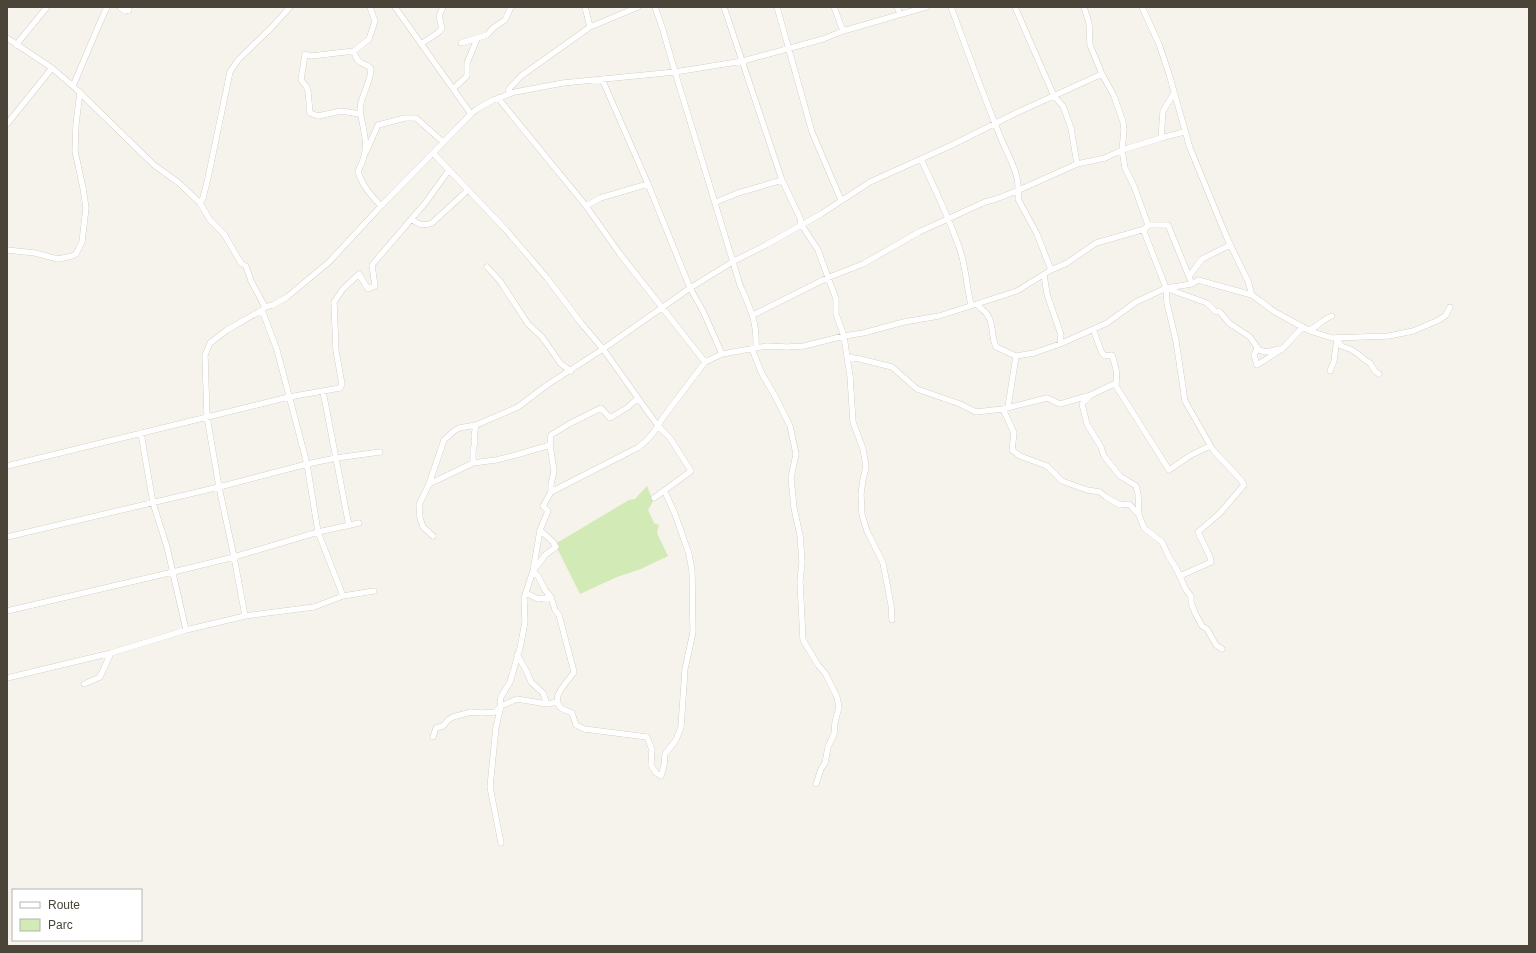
<svg xmlns="http://www.w3.org/2000/svg" width="1536" height="953" font-family="Arial,sans-serif">
  <style>
    .green { fill: #d2eab5 }
    .lines { fill: none; stroke-linecap: round; stroke-linejoin: round }
    .minor-casing { stroke: #c2bbae; stroke-width: 6 }
    .minor { stroke: #fff; stroke-width: 5.5 }
  </style>
  <rect width="100%" height="100%" fill="#f6f3ec"/>
  <path class="green" d="M647,486L653,501L648,510L654,523L659,525L657,533L668,556L641,569L617,577L580,594L555,544L629,500L635,499Z"/>
  <g class="lines">
    <defs>
      <path id="minor" d="M120,7L125,11L129,10
        M395,7L471,114
        M585,7L590,27
        M655,7L663,30L675,72L740,285C750,308 757,321 756,347
        M724,7L782,180L800,218L801,224L818,250L836,299V314L844,336L847,357L860,359L892,367L917,389L960,404L976,412L1003,409L1047,398L1060,404L1091,395L1116,383C1118,373 1115,365 1112,355L1105,356L1102,353L1093,329
        M777,7L812,132L841,200
        M834,7L843,31
        M897,7L900,14
        M951,7C967,50 983,94 1000,136C1006,151 1019,173 1018,188L1019,190L1018,199L1037,234L1051,270
        M1015,7L1054,96L1063,106L1071,128L1077,164
        M1084,7L1089,23L1090,45L1102,74L1114,96L1123,122L1124,130L1122,150L1125,168L1134,186L1148,225
        M1142,7L1159,44L1169,74L1190,148L1227,238L1248,281L1252,295
        M7,38L52,68L73,86L154,165L179,183L200,203L210,220L224,234L241,263L246,266L251,281L265,307
        M461,43L487,35L493,28L505,20L511,7
        M421,44L439,32L442,28L439,16L443,7
        M16,45L47,7
        M354,51C358,67 363,60 371,69C370,85 362,93 360,108C360,114 362,120 363,126C367,145 367,154 358,171C362,186 371,195 381,206
        M602,79L648,184L690,288L703,311L722,354
        M73,86L98,27L107,7
        M454,88L467,76V63L477,39
        M508,94L509,89L521,76L590,27L638,7
        M498,98L586,206L620,254L705,362
        M360,114L341,111L318,116L310,113L308,91L306,86L301,80L305,54L311,56L354,51L369,39L375,21L370,7
        M7,124L52,68
        M1161,138L1163,111L1174,93
        M366,152L378,125L405,118H416L443,142
        M433,153L507,231L547,278L581,323L603,349L658,426L670,438L691,471L654,498
        M921,159C935,190 951,221 961,253C966,270 967,288 971,305
        M716,202L738,193L782,180
        M200,203L203,198L208,178L230,72L238,60L272,27L290,7
        M586,206L600,198L648,184
        M411,219C418,224 423,227 432,223L468,190
        M1143,229L1166,288L1167,303L1176,341L1185,401L1213,450L1241,480L1244,485L1220,513L1198,532L1210,557L1211,562L1180,576
        M7,250L35,253L58,259L72,256L76,254L82,242L86,208L83,188L75,151L76,124L80,92
        M487,267L500,281L528,324L542,337L561,364L571,371
        M1044,275L1047,294L1061,335L1060,344
        M1190,275L1202,259L1230,245
        M1168,289L1207,303L1215,311L1220,312L1229,323L1250,337L1259,350L1266,352L1279,349H1282L1303,327
        M977,304C980,309 986,311 988,316C994,325 991,337 996,347L1016,356L1034,353L1060,344L1107,323L1136,302L1166,288L1192,284L1198,280L1252,295L1275,312L1310,331L1332,338L1389,336L1413,331L1439,320L1446,315L1450,307
        M753,315L827,278L863,264L919,232L985,202L996,199L1019,190L1077,164L1105,158L1122,150L1161,138L1184,132
        M1310,331V330C1318,326 1323,319 1332,316
        M1337,338L1341,346L1350,349L1358,354L1365,360L1370,363L1375,371L1379,374
        M1256,346L1257,349L1254,355L1257,365L1282,349
        M752,349L762,374L775,396L790,426L796,454L791,478L794,508L800,535L802,562L800,581L803,640L818,665L825,673L837,697L839,707L835,722L834,734L828,747L825,763L821,769L816,784
        M847,357L850,376L853,422L863,449L866,467L863,479L861,494L862,515L867,531L883,563L891,605L892,620
        M1330,371L1334,361L1337,338
        M1116,383V386L1169,470L1191,455L1210,446
        M323,391L349,526
        M1091,395L1082,404L1087,424L1101,447L1104,456L1120,476L1136,486L1138,494L1139,515
        M1008,407L1016,356
        M1003,409L1014,433L1012,450L1020,456L1047,466L1062,481L1087,490L1100,492L1106,497L1120,505L1129,504L1139,515L1144,528L1162,542L1169,557L1176,568L1186,590L1191,596V602L1195,613L1202,626L1207,629L1216,645L1222,649
        M141,433L153,503L167,547L186,630
        M473,463L496,460L516,455L550,445
        M7,466L289,397L340,388L342,384L336,351L334,302L343,289L359,274L368,289L375,286L372,265L426,202L449,170
        M429,484L473,463V450L475,442L474,436L476,425
        M551,492L639,447C649,439 656,431 662,419L705,362L722,354L767,346L787,347L804,346L844,336L863,333L904,322L939,316L1017,291L1051,270L1067,263L1096,243L1145,229L1148,225H1168L1192,284
        M540,530L553,542L556,547L545,555L533,571L538,576L545,590L551,597L555,610L559,615L574,672C569,681 549,697 561,708C563,710 569,711 572,713L576,725L584,729L647,737L652,750L651,765L656,773L661,776L664,766L665,754L676,740L681,727L685,669L693,632L692,571L689,554L675,514L665,492
        M433,536L423,527L420,518L419,505L429,484L444,440L454,431L459,428L476,425L518,407L547,385L603,349L690,288L734,261L766,245L821,214L870,182L952,145L1016,113L1102,74
        M7,537L219,487L307,464L336,458L380,452
        M526,593L538,599L551,597
        M343,596L318,532L307,464L277,350L262,310L265,307L273,305L287,297L329,262L381,206L471,114L477,109L493,100L515,92L563,83L675,72L743,61L823,39L843,31L926,7
        M7,611L173,572L234,557L318,532L359,523
        M245,616L234,557L219,487L207,417L205,355L210,343L227,330L262,310
        M517,655L527,672L531,682L543,693L547,704
        M7,678L111,653L186,630L245,616L314,607L343,596L374,591
        M84,684L100,677L111,653
        M433,737L436,728L443,726L448,720L453,717L471,712L482,713L495,712L501,706L517,699L547,704L558,702
        M501,843L490,787L496,727L501,706L500,702L501,697L510,682L520,648L525,622L524,598L533,571L540,530L548,511L543,506L551,492V484L554,471L550,445L551,435L569,424L601,408L610,418L628,407L638,398"/>
    </defs>
    <use href="#minor" class="minor-casing"/>
    <use href="#minor" class="minor"/>
  </g>
  <rect width="1536" height="953" fill="none" stroke="#4b4439" stroke-width="16"/>
  <rect x="12" y="889" width="130" height="52" fill="#ffffff" stroke="#b7b4b0"/>
  <rect x="20" y="902" width="20" height="6" fill="#ffffff" stroke="#b7b4b0"/>
  <text x="48" y="909" font-size="12" fill="#4b4439">Route</text>
  <rect x="20" y="919" width="20" height="12" fill="#d2eab5" stroke="#b7b4b0"/>
  <text x="48" y="929" font-size="12" fill="#4b4439">Parc</text>
</svg>
